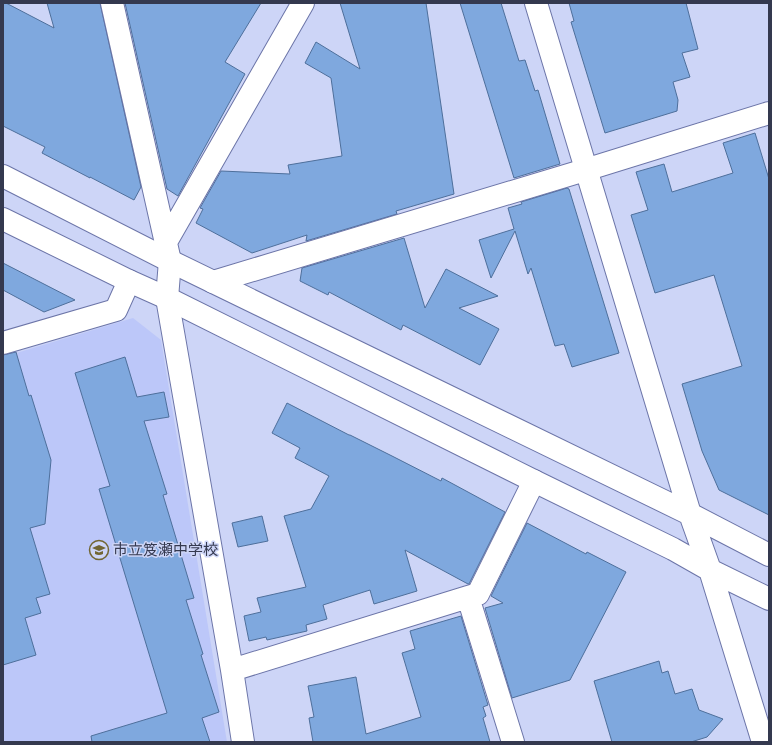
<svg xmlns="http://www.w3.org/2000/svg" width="772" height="745" font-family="Spectral,'Noto Sans JP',serif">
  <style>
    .built { fill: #bcc7f9 }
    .building { fill: #7fa8de; stroke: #4e6f9b }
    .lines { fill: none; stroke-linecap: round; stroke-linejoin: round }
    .street-casing { stroke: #6c75a8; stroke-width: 24 }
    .secondary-casing { stroke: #6c75a8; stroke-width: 24 }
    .street { stroke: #fff; stroke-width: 22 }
    .secondary { stroke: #fff; stroke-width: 22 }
    .labels { text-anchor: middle; stroke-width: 3; stroke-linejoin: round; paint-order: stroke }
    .poi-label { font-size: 15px; fill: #34394f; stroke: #cdd5f7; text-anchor: start }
  </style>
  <rect width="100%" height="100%" fill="#cdd5f7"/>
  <path class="built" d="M133,318L161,340L227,742H3V357Z"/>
  <path class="building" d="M3,3H6L54,28L47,3H100L141,187L134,200L90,177V178L42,153L45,147L3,126Z
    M125,3H261L225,62L245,74L178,196L167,189Z
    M340,3H426L454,194L396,211L397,214L306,241L307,235L252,253L196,223L203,209L200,208L221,171L290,174L288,165L342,156L331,78L305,63L316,42L360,69Z
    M460,3H501L519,61L525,60L535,91L538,90L560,164L514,178Z
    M569,3H686L698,49L682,53L690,77L673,82L678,100L677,111L605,133L571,22L574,21Z
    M755,133L769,179V515L719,490L702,451L682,384L742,366L714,275L655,293L631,215L648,210L636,172L664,164L672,192L733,173L723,143Z
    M567,188L569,189L619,353L572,367L564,344L555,346L531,268L528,274L515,231L491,278L479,240L514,229L508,208L522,204L521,202Z
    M404,238L425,308L446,269L498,296L459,308L499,329L480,365L403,325L401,330L329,292L328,295L300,281L302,268Z
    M3,263L75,300L44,312L3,290Z
    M16,352L29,396L31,395L51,460L45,524L30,528L50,594L36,598L41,613L25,618L36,655L3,665V355Z
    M125,357L137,397L164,392L169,417L144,421L167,494L163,495L194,598L186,600L203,654L201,655L219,712L202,718L210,742H92L91,736L167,713L99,489L110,486L75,373Z
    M287,403L349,435H350L392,456L441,481L442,478L505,512L469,584H468L405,550L417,591L374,604L370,590L323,605L327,619L306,625L307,631L267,640L266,637L249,641L244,616L261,612L257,598L306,587L284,516L311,509L329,476L295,458L300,448L272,433Z
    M262,516L268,541L238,547L232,523Z
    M527,523L586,554L587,552L626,572L570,680L512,698L485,608L503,603L491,596Z
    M461,616L488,705L483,707L486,716L483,718L490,742H313L309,718L314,717L308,686L356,677L366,734L421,717L402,653L415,649L410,631Z
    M659,661L662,673L668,671L675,694L692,689L699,710L723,719L707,737L691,742H612L594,681Z"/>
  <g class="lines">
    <defs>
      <path id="street" d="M112,3L170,261L167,298L232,670L243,742
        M166,242L303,3
        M213,282L585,170L769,113
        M3,343L116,310L129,281
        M468,597L478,594L534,481
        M232,670L468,597L513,742"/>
      <path id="secondary" d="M536,3L690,514L710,570L763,742
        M3,176L170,261L690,514L769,555
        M3,219L129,281L167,298L534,481L673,549L710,570L769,599"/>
    </defs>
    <use href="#street" class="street-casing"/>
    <use href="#secondary" class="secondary-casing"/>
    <use href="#street" class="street"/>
    <use href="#secondary" class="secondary"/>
  </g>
  <defs>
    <symbol id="school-ring" viewBox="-11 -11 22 22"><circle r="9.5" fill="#cdd5f7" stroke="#726633" stroke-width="1.5"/><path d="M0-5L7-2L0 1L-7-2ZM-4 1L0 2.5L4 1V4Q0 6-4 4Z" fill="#726633"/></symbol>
  </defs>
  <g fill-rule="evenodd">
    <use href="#school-ring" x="88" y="539" width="22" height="22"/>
  </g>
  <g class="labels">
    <g class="poi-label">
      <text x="113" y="555">市立笈瀬中学校</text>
    </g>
  </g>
  <rect width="772" height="745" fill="none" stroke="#34394f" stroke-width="8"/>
</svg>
